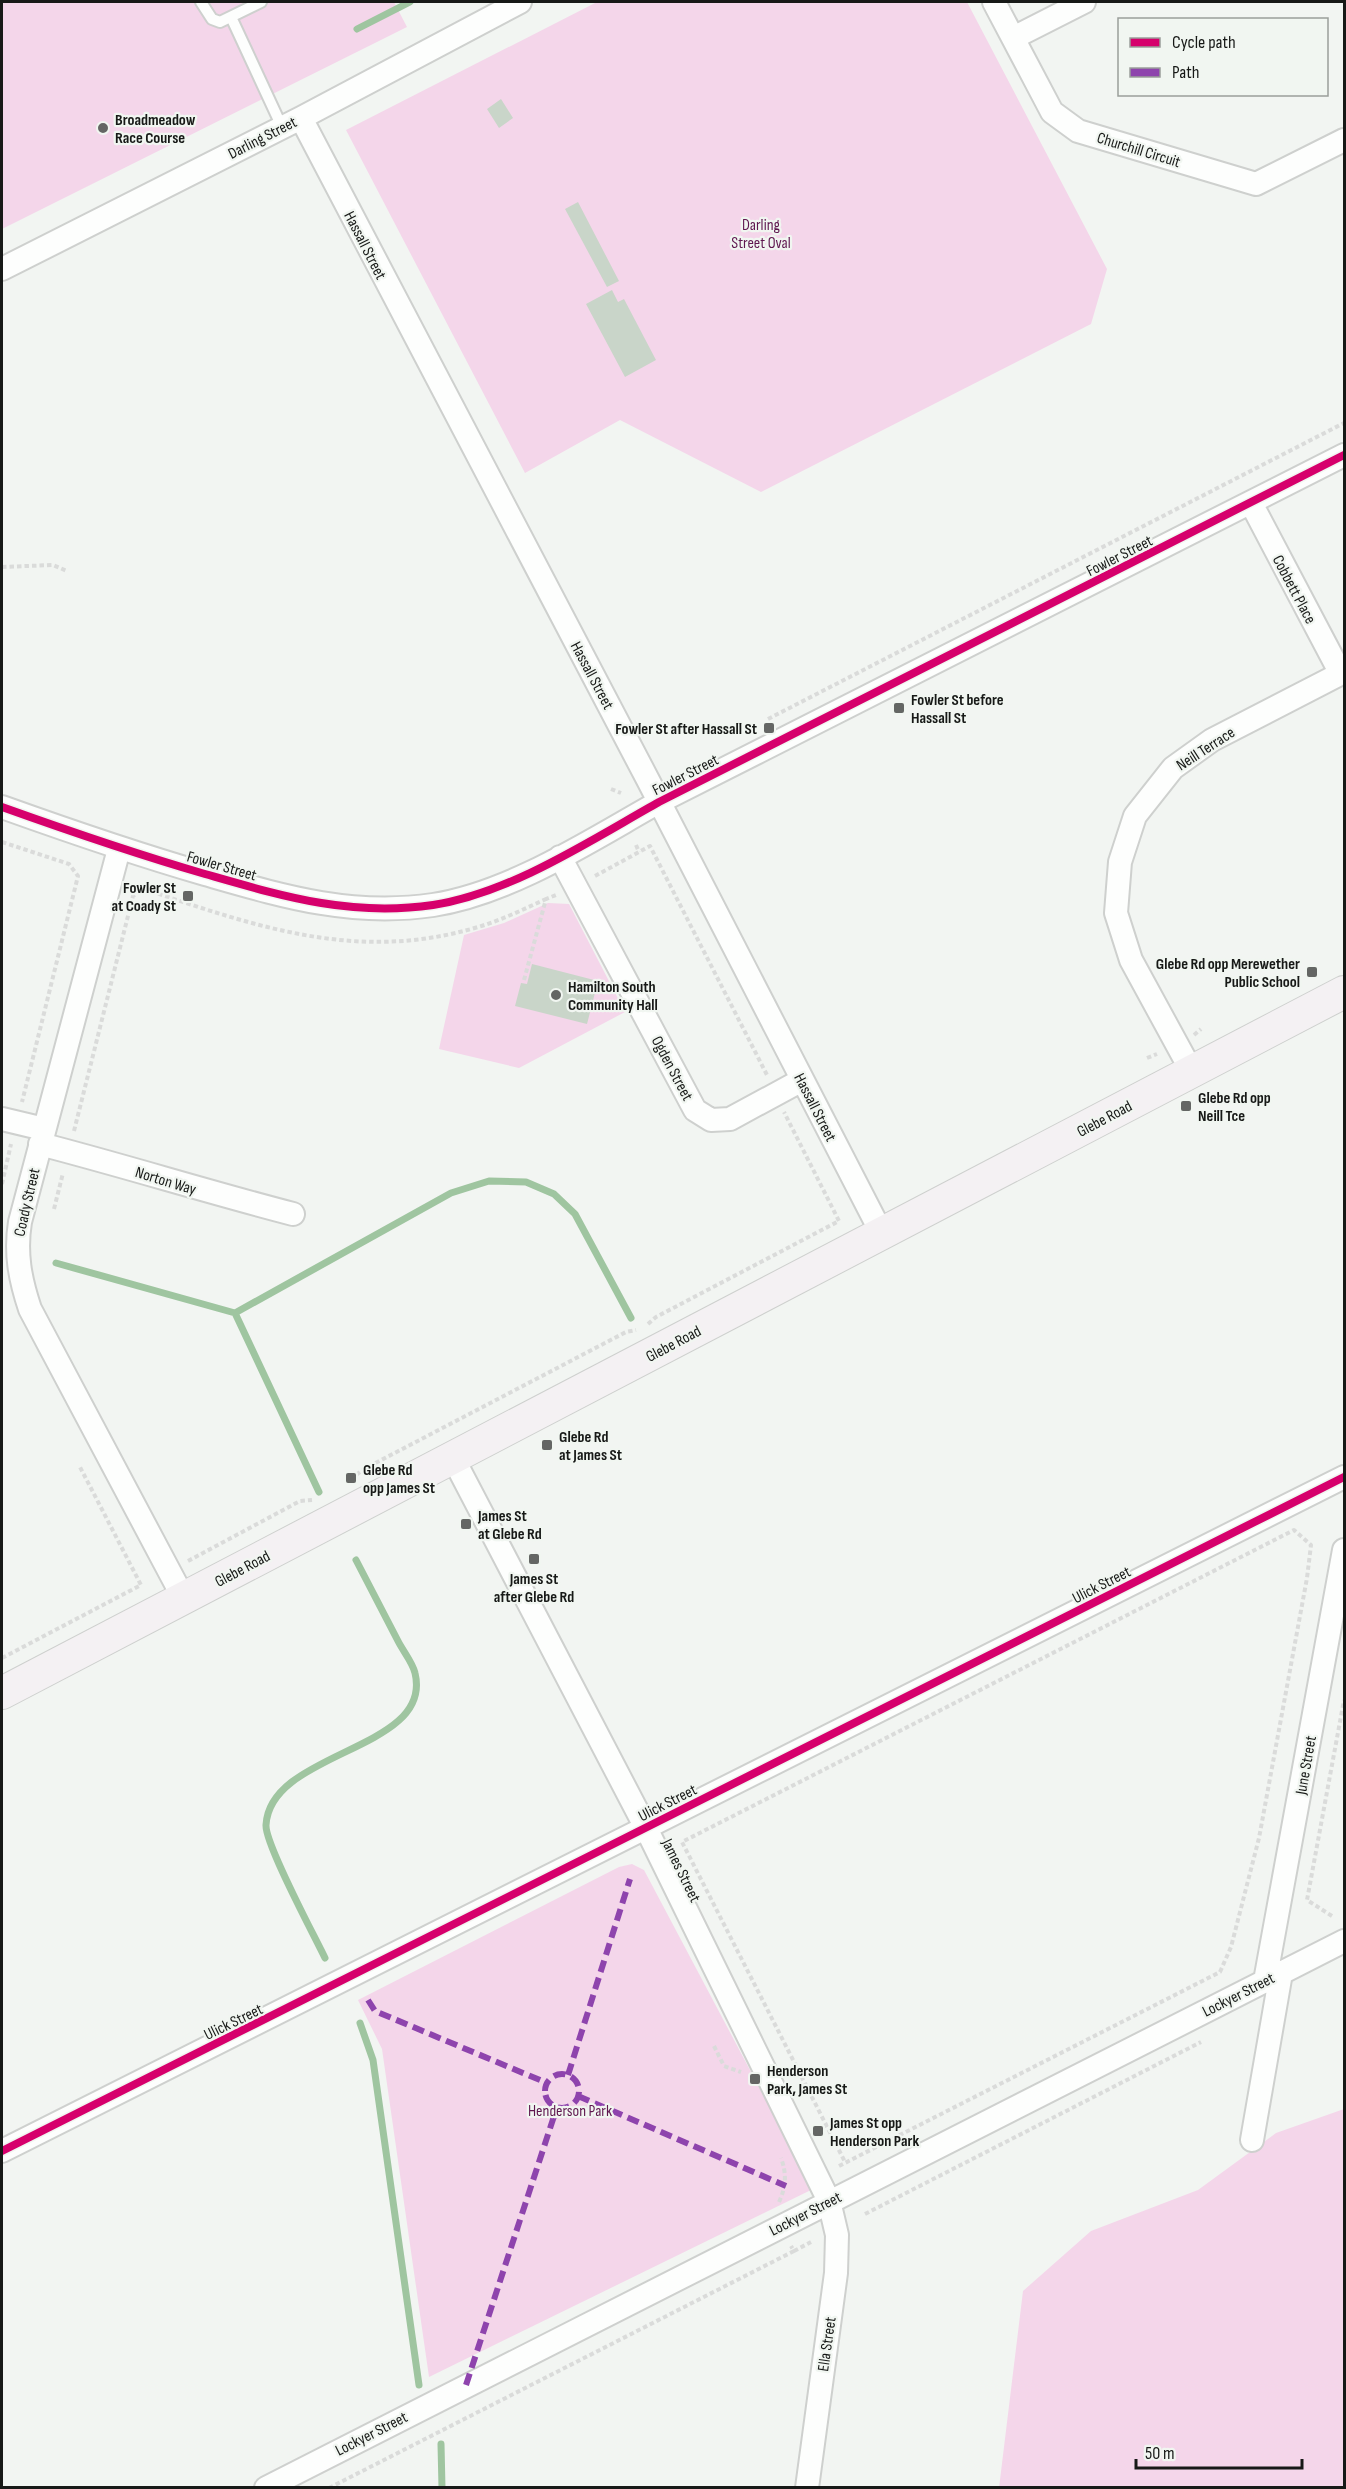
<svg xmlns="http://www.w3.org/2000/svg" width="1346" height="2489" font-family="'Sofia Sans Condensed',sans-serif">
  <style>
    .green { fill: #f4d6ea }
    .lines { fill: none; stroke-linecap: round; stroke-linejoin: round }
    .stream { stroke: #9fc5a0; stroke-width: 7 }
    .building { fill: #c9d5c9 }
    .lane-casing { stroke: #ced0ce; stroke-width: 14 }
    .street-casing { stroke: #ced0ce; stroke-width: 26 }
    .secondary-casing { stroke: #ced0ce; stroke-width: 34 }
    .path { stroke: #dadbda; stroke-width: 4; stroke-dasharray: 4.5 3; stroke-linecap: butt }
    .lane { stroke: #fdfefd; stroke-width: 10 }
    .street { stroke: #fdfefd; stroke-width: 22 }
    .secondary { stroke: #f4f1f3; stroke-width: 32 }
    .quiet { stroke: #8e44ad; stroke-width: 6; stroke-dasharray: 12 6; stroke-linecap: butt }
    .cycleway-casing { stroke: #f1f6f1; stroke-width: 11 }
    .cycleway { stroke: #d6006c; stroke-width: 8 }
    .poi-dot { fill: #646664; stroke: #f1f6f1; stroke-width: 2 }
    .labels { text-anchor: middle; stroke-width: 4.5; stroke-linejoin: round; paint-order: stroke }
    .poi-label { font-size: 16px; font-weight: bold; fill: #171917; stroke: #f1f6f1; text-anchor: start }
    .street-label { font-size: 16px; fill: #171917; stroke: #f1f6f1 }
    .park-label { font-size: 16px; fill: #5f174f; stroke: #f1f6f1 }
  </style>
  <rect width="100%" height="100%" fill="#f2f5f2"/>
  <path class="green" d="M2,2H394L407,27L2,229Z
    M597,2H967L1107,269L1091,324L761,492L620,420L525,473L346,130Z
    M548,903L569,904L625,1012L519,1068L439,1049L464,935L504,923Z
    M632,1864L644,1870L813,2189L429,2377L382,2049L358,2000L619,1867Z
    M1344,2109V2487L999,2488L1023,2291L1091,2231L1198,2190L1276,2133Z"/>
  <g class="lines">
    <path class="stream" d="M357,29L410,2
      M56,1263L235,1313L451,1193L489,1181L526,1182L554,1194L575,1214L631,1318
      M235,1313L319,1492
      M325,1958C314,1935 265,1844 266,1825C270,1750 434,1751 415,1673C413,1663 403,1651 398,1641C384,1614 370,1587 356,1560
      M360,2023L373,2060L419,2385
      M441,2444L442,2488"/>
  </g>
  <path class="building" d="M501,99L513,118L499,128L487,109Z
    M578,202L619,281L607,287L565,209Z
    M612,290L618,302L624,299L656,360L625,377L586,304Z
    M532,964L598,981L587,1024L515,1006L521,983L527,984Z"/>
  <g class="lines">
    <defs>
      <path id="lane" d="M201,2L212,19L220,22L261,2
        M231,17L282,127"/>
      <path id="street" d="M994,2L1052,112L1078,131L1256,184L1344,140
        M1013,38L1084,2
        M301,118L648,780L882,1234
        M2,269L301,118L520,2
        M1251,503L1341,674
        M2,807C69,831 136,854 205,874C282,896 350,917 433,905C511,893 591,840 659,802L1344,455
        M119,849L20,1222C15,1253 20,1279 30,1309L184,1599
        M560,857L695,1110L711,1120L730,1119L802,1080
        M1192,1072L1131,960L1116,913L1120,862L1135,816L1173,768L1212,740L1344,672
        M2,1119L44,1129
        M40,1144C125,1166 208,1192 293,1214
        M453,1458L646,1828L829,2201L837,2235L836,2273L807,2488
        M1265,1981L1344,1550
        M1252,2140L1281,1973
        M2,2151L1344,1477
        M266,2488L1344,1941"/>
      <path id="secondary" d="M2,1693L1344,992"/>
    </defs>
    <use href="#lane" class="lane-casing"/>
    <use href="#street" class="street-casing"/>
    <use href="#secondary" class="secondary-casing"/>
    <path class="path" d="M2,567L53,565L67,571
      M768,719L1344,423
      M611,789L621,793
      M2,842L69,864L78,876L22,1102
      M636,845L639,852
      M595,876L650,846L767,1075
      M524,980L546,899L556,895
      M1194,1035L1201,1029
      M1147,1058L1157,1054
      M74,1131L133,896L144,889C258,927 358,963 478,927C502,920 524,909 546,899
      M2,1184L11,1144
      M54,1209L63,1173
      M648,1324L656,1317L839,1221L784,1112
      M350,1479L366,1468L626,1332L636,1330
      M188,1561L300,1501L312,1500
      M2,1658L141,1585L80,1467
      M1332,1916L1307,1900L1344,1700
      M714,2046L724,2066L741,2072
      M839,2166L1220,1972L1231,1947L1259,1838L1307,1578L1311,1545L1294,1530L682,1842L845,2162
      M779,2202C786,2187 787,2174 781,2158
      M865,2214L1201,2042
      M794,2251L811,2242
      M329,2488L794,2251L791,2246"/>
    <use href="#lane" class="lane"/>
    <use href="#street" class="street"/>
    <use href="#secondary" class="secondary"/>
    <path class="quiet" d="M368,2000L375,2011L547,2083
      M545 2091a17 17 0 1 1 34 0a17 17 0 1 1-34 0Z
      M568,2075L630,1879
      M578,2096L786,2186
      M466,2385L557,2107"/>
    <defs>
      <path id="cycleway" d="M2,807C69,831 136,854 205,874C282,896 350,917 433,905C511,893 591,840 659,802L1344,455
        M2,2151L1344,1477"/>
    </defs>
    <use href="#cycleway" class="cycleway-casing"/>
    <use href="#cycleway" class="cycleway"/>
  </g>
  <g class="poi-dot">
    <circle cx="103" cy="128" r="6"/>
    <rect x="893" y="702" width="12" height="12" rx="3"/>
    <rect x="763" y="722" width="12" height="12" rx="3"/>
    <rect x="182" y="890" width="12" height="12" rx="3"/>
    <rect x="1306" y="966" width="12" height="12" rx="3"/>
    <circle cx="556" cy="995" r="6"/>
    <rect x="1180" y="1100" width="12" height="12" rx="3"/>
    <rect x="541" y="1439" width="12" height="12" rx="3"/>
    <rect x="345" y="1472" width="12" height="12" rx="3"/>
    <rect x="460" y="1518" width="12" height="12" rx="3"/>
    <rect x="528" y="1553" width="12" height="12" rx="3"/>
    <rect x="749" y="2073" width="12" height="12" rx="3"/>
    <rect x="812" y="2125" width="12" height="12" rx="3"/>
  </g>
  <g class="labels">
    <g class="poi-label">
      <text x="115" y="125">Broadmeadow<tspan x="115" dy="18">Race Course</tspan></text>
      <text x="911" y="705">Fowler St before<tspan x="911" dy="18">Hassall St</tspan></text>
      <text x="757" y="734" text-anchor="end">Fowler St after Hassall St</text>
      <text x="176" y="893" text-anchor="end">Fowler St<tspan x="176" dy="18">at Coady St</tspan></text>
      <text x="1300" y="969" text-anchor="end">Glebe Rd opp Merewether<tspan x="1300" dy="18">Public School</tspan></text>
      <text x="568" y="992">Hamilton South<tspan x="568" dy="18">Community Hall</tspan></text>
      <text x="1198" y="1103">Glebe Rd opp<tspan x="1198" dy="18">Neill Tce</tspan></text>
      <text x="559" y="1442">Glebe Rd<tspan x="559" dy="18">at James St</tspan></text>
      <text x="363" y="1475">Glebe Rd<tspan x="363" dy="18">opp James St</tspan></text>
      <text x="478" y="1521">James St<tspan x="478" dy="18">at Glebe Rd</tspan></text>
      <text x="534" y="1584" text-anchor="middle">James St<tspan x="534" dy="18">after Glebe Rd</tspan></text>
      <text x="767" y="2076">Henderson<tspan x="767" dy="18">Park, James St</tspan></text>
      <text x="830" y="2128">James St opp<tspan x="830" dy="18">Henderson Park</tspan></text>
    </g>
    <g class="street-label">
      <text transform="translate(262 137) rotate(-27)" y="6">Darling Street</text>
      <text transform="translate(1139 149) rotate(17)" y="6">Churchill Circuit</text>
      <text transform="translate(366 245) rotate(63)" y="6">Hassall Street</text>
      <text transform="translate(1119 555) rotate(-27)" y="6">Fowler Street</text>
      <text transform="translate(1295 589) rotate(62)" y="6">Cobbett Place</text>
      <text transform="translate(593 675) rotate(62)" y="6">Hassall Street</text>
      <text transform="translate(1205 748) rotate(-33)" y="6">Neill Terrace</text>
      <text transform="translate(685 774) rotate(-27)" y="6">Fowler Street</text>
      <text transform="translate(222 865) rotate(16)" y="6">Fowler Street</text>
      <text transform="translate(673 1068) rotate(62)" y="6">Ogden Street</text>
      <text transform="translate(816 1107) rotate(63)" y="6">Hassall Street</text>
      <text transform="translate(1104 1118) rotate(-28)" y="6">Glebe Road</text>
      <text transform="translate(166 1180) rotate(17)" y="6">Norton Way</text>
      <text transform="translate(26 1202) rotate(-77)" y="6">Coady Street</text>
      <text transform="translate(673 1343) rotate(-28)" y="6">Glebe Road</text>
      <text transform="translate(242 1568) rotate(-28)" y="6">Glebe Road</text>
      <text transform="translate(1101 1584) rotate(-27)" y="6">Ulick Street</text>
      <text transform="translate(1305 1765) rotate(-80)" y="6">June Street</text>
      <text transform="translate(667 1802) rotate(-27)" y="6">Ulick Street</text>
      <text transform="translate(682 1870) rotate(64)" y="6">James Street</text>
      <text transform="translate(1238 1994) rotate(-27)" y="6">Lockyer Street</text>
      <text transform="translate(233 2021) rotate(-26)" y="6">Ulick Street</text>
      <text transform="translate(805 2213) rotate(-27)" y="6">Lockyer Street</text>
      <text transform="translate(826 2344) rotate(-82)" y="6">Ella Street</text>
      <text transform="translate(371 2433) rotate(-27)" y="6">Lockyer Street</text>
    </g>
    <g class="park-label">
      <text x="761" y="230">Darling<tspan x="761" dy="18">Street Oval</tspan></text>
      <text x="570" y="2116">Henderson Park</text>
    </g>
  </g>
  <rect width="1346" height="2489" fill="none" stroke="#171917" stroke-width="6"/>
  <rect x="1118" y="18" width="210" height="78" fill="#f1f6f1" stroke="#9a9e9a" stroke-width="1.5"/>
  <rect x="1130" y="38" width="30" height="9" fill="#d6006c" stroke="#9a9e9a" stroke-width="1.5"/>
  <text x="1172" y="48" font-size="18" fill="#171917">Cycle path</text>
  <rect x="1130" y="68" width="30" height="9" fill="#8e44ad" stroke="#9a9e9a" stroke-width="1.5"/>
  <text x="1172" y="78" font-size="18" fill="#171917">Path</text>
  <path d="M1136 2459v9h166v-9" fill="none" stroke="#171917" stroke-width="3"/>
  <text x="1145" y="2459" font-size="18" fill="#171917" stroke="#f1f6f1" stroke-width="4.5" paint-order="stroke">50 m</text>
</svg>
